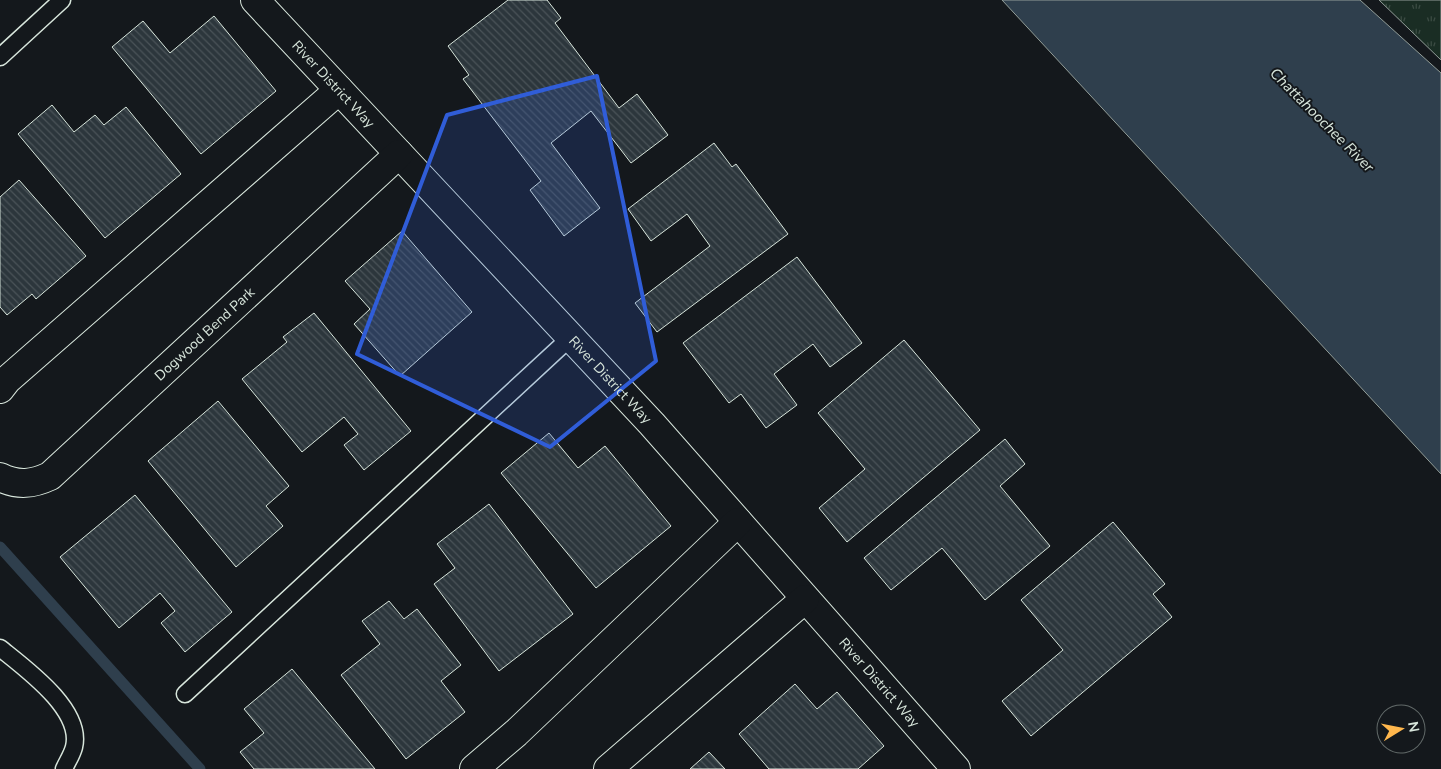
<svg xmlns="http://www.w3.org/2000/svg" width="1441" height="769" font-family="'Nunito Sans',sans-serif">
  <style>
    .grass { fill: url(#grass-tufts); stroke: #939e99 }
    .water { fill: #2f3f4d; stroke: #939e99 }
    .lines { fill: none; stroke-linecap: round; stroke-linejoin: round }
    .stream { stroke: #2f3f4d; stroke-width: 11 }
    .building { fill: url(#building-back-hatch); stroke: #d8e6dc }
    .service-casing { stroke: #d8e6dc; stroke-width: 19 }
    .minor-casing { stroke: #d8e6dc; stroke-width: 30 }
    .service { stroke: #14181c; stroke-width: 16 }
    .minor { stroke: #14181c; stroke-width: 28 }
    .marked { fill: #305dd8; fill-opacity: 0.2; stroke: #305dd8; stroke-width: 4; stroke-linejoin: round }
    .labels { text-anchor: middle; stroke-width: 4; stroke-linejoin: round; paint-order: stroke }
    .street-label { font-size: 14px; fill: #d8e6dc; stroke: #14181c }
    .water-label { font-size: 15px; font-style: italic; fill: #d8e6dc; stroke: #14181c }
  </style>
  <defs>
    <pattern id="grass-tufts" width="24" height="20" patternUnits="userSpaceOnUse" patternTransform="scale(1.25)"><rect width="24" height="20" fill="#1a2d24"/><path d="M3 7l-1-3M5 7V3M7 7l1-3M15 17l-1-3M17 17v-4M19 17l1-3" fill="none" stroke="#3b4b43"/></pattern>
    <pattern id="building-back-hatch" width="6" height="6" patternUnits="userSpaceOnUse" patternTransform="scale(1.25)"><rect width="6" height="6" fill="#2c363c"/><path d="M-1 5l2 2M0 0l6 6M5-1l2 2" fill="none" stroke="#4a5358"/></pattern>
  </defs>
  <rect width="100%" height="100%" fill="#14181c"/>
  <path class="grass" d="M1379,0H1441V60Z"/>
  <path class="water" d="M1002,0H1360L1441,73V474Z"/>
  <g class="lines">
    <path class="stream" d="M0,547L200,769"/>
  </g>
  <path class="building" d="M508,0H547L561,18L555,23L619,108L637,94L668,135L631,163L591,111L551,143L600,208L564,236L530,190L541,181L463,79L469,75L448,46Z
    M214,16L276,91L201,154L112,47L143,21L170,53Z
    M52,105L74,132L95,115L104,125L126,107L181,174L105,238L18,134Z
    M714,143L732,167L736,164L788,234L657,332L635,303L710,246L687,214L651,241L628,209Z
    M19,180L86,256L36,299L32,294L7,315L0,307V197Z
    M402,231L472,312L400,376L354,324L370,309L345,281Z
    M797,257L862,343L830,367L813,344L774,374L797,405L766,428L741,394L729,403L683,343Z
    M314,313L411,431L364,470L344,445L358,434L344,417L302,452L242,379L287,342L283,337Z
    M904,340L980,430L847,542L819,508L865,469L818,413Z
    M218,401L289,486L266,506L283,526L236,567L148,461Z
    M549,433L578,468L605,446L671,526L596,588L501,473Z
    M1005,439L1025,464L1000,486L1050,546L985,600L942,548L891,590L864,558Z
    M135,495L232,612L185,652L161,623L175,611L160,593L119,628L60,557Z
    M489,504L573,614L499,671L434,584L455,568L437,544Z
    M1113,522L1165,584L1153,594L1172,617L1031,736L1002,701L1063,650L1021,600Z
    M389,601L404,619L417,609L461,665L441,681L465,712L406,759L341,675L380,644L362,621Z
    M292,669L375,769H254L240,752L264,733L244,709Z
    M795,684L817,709L837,692L884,746L858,769H769L739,734Z
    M709,752L725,769H690Z"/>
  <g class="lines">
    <defs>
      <path id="service" d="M0,57L62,0
        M0,648C26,669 83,710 74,747C72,755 67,762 64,769
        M185,694L571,337"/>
      <g id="minor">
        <path id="s1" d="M255,0L652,424L956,769"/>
        <path d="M0,389L7,380L339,90"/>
        <path id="s2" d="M0,477C18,486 33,484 50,476L399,154"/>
        <path d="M474,769L516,733L738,522"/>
        <path d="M608,769L805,599"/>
      </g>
    </defs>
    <use href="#service" class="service-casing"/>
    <use href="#minor" class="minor-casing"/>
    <use href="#service" class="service"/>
    <use href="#minor" class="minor"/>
  </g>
  <path class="marked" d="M597,76L656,361L550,447L357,354L447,115Z"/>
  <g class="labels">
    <g class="street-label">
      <text dy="5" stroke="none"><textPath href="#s1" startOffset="115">River District Way</textPath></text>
      <text dy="5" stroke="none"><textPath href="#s2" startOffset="262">Dogwood Bend Park</textPath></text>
      <text dy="5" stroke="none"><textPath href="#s1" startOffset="520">River District Way</textPath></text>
      <text dy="5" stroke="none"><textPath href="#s1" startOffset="925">River District Way</textPath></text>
    </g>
    <g class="water-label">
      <text transform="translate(1322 120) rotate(45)" y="5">Chattahoochee River</text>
    </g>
  </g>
  <g transform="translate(1401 729) rotate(80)"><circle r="24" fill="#14181c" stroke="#626a69"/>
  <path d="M0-4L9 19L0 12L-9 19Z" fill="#ffb74d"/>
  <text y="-8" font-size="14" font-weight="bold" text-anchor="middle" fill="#d8e6dc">N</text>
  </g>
</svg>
